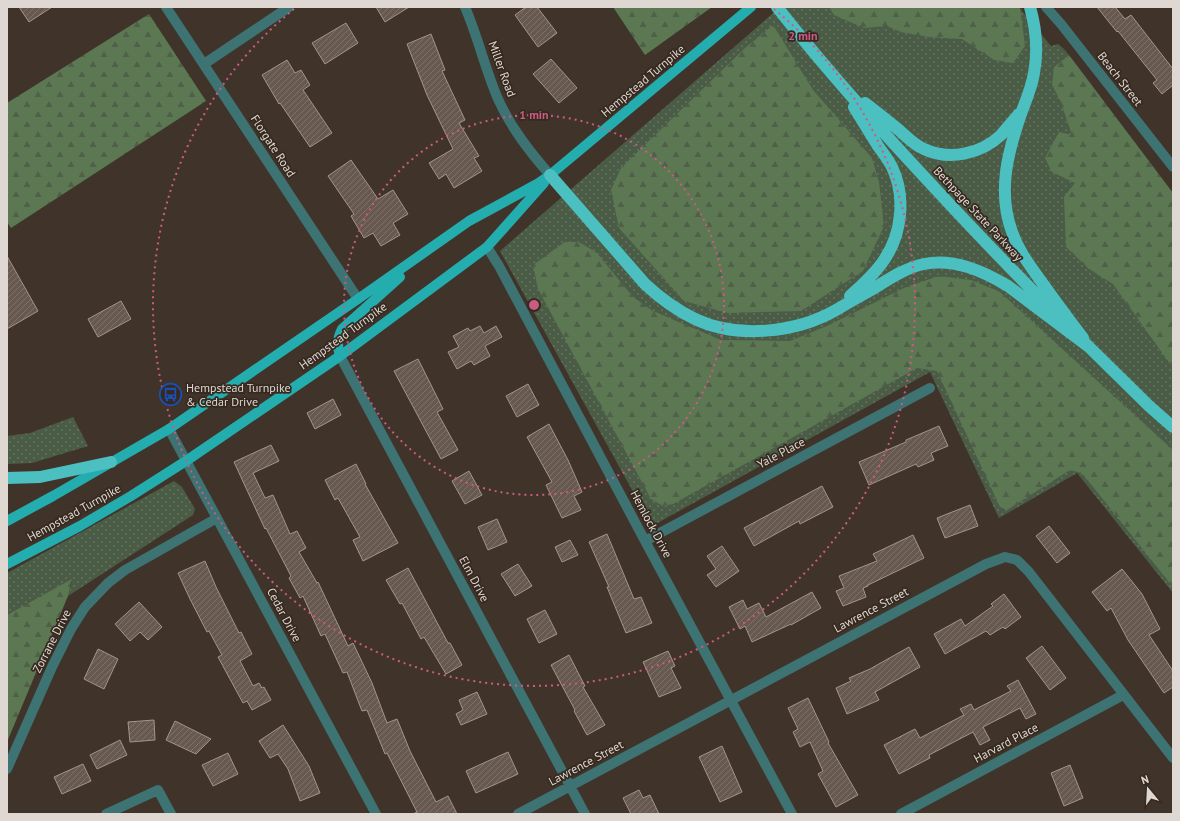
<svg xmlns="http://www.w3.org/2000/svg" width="1180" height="821" font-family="'PT Sans',sans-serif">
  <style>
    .green { fill: url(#green-dots) }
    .forest { fill: url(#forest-firs) }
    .building { fill: url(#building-hatch); stroke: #a49489 }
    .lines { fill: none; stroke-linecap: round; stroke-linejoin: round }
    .street { stroke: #3d7373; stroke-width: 10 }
    .primary { stroke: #24adaf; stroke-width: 10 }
    .highway { stroke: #4cbfc1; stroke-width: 12 }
    .ring { fill: none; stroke: #cc5b84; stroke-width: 2; stroke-dasharray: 2 4 }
    .labels { text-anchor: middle; stroke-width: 3.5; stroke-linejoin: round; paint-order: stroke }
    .street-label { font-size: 12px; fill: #dfd7d1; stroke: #362a20 }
    .poi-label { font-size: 12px; fill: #dfd7d1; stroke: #362a20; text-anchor: start }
    .centre { fill: #cc5b84; stroke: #362a20; stroke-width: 2 }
    .ring-label { font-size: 12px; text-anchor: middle; font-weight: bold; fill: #cc5b84; stroke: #362a20; stroke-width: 3.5; stroke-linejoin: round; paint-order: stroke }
  </style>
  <defs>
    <pattern id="green-dots" width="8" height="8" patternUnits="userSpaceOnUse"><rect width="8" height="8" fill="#4a5c45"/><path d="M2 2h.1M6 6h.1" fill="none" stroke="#64735f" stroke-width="1.8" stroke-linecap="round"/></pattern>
    <pattern id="forest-firs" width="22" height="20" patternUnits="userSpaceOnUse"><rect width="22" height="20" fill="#5b7852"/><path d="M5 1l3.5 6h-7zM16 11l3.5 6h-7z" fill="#505f49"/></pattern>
    <pattern id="building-hatch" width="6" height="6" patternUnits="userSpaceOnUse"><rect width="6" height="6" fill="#67594f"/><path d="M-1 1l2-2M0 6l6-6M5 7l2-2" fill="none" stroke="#7c7067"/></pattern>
  </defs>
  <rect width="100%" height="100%" fill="#40342a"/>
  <path class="green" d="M780,7H1018L1021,10V8L1022,11L1051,46L1058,44L1064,49L1069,55L1063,60L1173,196V593L1077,473L999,518L930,372L652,526L500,251Z
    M73,417L88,446L32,463L7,464V436L30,433Z
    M174,481L182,487L195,509L193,515L68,596L72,580L7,615V573Z"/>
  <path class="forest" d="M613,7H712L645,55Z
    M829,7H1020L1025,46L1013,63L994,60L962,39L928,37L901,32L887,26L864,28L834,15Z
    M149,14L206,101L11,228L7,222V103Z
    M773,25L813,90L872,158L879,182L884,226L863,271L801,311L728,313L684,301L619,228L611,190L621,168L745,48Z
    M1069,55L1173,193V368L1113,284L1089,269L1066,247L1064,197L1075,183L1052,172L1045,158L1059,132L1072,135L1060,100L1052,85L1054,67Z
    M565,242H579L597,253L633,297L653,311L721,340L790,341L827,326L906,287L939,276L971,280L1000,292L1173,450V587L1082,473L1070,470L1007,510L1000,507L937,371L917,368L673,504L663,506L651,499L538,289L533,265Z
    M72,579L68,596L7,742V615Z"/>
  <path class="building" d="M19,7H52L29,22Z
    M376,7H409L385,22Z
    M526,7H537L557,33L538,47L515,15Z
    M1097,7H1115L1125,19L1131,15L1173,69V85L1162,94L1153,83L1157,80L1118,31L1117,32Z
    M346,23L358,43L325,64L312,43Z
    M431,34L445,70L442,71L465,120L459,123L479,156L474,158L482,171L454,188L446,174L439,179L429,163L453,149L427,95L407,44Z
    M551,59L577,88L559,103L533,74Z
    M287,60L295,73L301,70L310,85L303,90L332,133L310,147L280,103L279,104L262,75Z
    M351,160L378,199L393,190L408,214L393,223L400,235L381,246L373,233L364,238L351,216L354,214L328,176Z
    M7,256L38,311L7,329Z
    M121,301L131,319L98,337L88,319Z
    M480,326L484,333L496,326L502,337L485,346L490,356L474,365L471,361L457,369L448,352L459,347L453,336L468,328L470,331Z
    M418,359L443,409L437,412L458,450L441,459L394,371Z
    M528,384L539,405L517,417L506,396Z
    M333,399L341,415L315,429L307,413Z
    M549,424L568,460L582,492L574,496L581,510L562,518L546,485L552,482L527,437Z
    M939,426L948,446L931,453L934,460L918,467L916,464L869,485L859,462L906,442V440Z
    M271,445L279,461L253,473L265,498L273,495L290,534L297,531L306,548L299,552L317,583L318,582L348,646L353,643L372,683L387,723L397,719L410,751L436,802L448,796L457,814H413L417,812L387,753L385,754L367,710L362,711L347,672L343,673L325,634L321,636L303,596L300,598L289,578L291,576L266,528L265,529L234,462Z
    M356,464L366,484H365L398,543L363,561L353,540L360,537L338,498L335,500L325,480Z
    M469,471L482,495L465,504L452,481Z
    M822,486L833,507L800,524L799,521L754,546L744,528Z
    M970,505L978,526L945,538L937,518Z
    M497,519L507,542L488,550L478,527Z
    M1049,526L1070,553L1057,563L1036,536Z
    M607,534L634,599L641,597L652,623L626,633L607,587H609L589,542Z
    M913,535L924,558L868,585V586L863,588L866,597L843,606L836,591L844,588L839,576L877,561L873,554Z
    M570,540L578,555L562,562L555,547Z
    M722,546L739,571L716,587L707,575L716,569L707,556Z
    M205,561L216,587L239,633L241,632L252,654L240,661L253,686L259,683L262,688L264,687L271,700L252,710L247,701L243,703L218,657L222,655L209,631L207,632L190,599L178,573Z
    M518,564L532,586L515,596L501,574Z
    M408,568L448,643H450L462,665L446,674L424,637L421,639L402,603L400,604L386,580Z
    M1122,569L1142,594L1160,629L1149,635L1173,671V687L1164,693L1128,640L1111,608L1107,611L1092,592Z
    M812,592L821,608L791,625V624L752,642L745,626L740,629L729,607L743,600L747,609L759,603L766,617Z
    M1004,594L1021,617L1005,629L1003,627L990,635L986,631L945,654L934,634L961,619L965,626L993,606L991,604Z
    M139,602L162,627L148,640L140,632L130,641L115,624Z
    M545,610L557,634L539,643L527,619Z
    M1042,646L1066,678L1050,690L1026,658Z
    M909,647L920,667L875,692L879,700L847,714L836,688L851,681L849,678L870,669Z
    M98,649L118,659L104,689L84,679Z
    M668,651L675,666L671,668L681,688L659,697L643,662Z
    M569,655L585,686L583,687L605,725L587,735L574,711L575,710L551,665Z
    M1018,680L1036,714L1026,719L1020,708L983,727L990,740L980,745L973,732L929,755L930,758L899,774L884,745L915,729L920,738L964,715L960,709L971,704L974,710L1011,691L1007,686Z
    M477,692L487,714L461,725L456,714L463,710L459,700Z
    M808,698L829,742L828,743L858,795L836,807L818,774L823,771L810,742L800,747L793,732L798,729L788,708Z
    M154,720L155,740L130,742L128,722Z
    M175,721L211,739L196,754L166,740Z
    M283,725L309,766L320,793L300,801L288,769L278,754L270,758L259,741Z
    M120,740L127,755L97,769L90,755Z
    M722,746L742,792L720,802L699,757Z
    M508,752L518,774L476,793L466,771Z
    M228,753L238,774L213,786L202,765Z
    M83,764L91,781L62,794L54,777Z
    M1070,765L1083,798L1064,806L1051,773Z
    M639,790L643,798L650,795L659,814H631L623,798Z"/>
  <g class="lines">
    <path class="street" d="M166,7L358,299
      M465,7C478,37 485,69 498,99C511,128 530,152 550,175
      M1046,7L1061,24L1173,167
      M204,64L289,7
      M487,247L499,266L645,541L792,814
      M340,356L585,814
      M169,429L376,814
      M645,541L930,388
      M7,769L52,667L71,629L85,607L108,583L125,570L217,518
      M106,814L158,790L171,814
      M518,814L986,564L1005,557L1017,560L1029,572L1173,758
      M901,814L1123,695"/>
    <path class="primary" d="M340,356C337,345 337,339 342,329L400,277
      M7,521L53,496L169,429L358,299L469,221L537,184L550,175L751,7
      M7,564L80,526L131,496L186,461L340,356L487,247L544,183"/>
    <path class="highway" d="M777,7C814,54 854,100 895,145C949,204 1003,262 1060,318
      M1030,7C1036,28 1038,52 1034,73C1032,86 1027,98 1022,111C1008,151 997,191 1012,232C1019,252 1031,267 1043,284C1056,302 1069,320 1083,338
      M865,103C877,112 888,121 899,130C907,137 914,145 924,149C949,161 981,154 1001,135C1007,128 1013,121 1019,114
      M550,175L645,284C660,298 676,310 695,319C737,339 796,333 836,310C848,303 860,296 873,289C889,279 905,268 924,264C954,258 983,271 1008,286L1089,347
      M850,296C862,285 875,274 884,260C902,234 906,196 892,167C888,159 883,153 878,146C870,133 862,120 854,107
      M1084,342L1149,406L1173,427
      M7,478L40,477L111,462"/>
  </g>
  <g class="ring">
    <circle cx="534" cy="305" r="190"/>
    <path d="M774 9A381 381 0 1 1 294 9"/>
  </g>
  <defs>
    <symbol id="bus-ring" viewBox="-11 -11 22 22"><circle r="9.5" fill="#362a20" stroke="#1a4fb4" stroke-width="1.5"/><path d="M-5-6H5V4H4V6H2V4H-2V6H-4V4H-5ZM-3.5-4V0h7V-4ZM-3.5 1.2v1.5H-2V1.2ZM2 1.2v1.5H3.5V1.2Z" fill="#1a4fb4"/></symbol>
  </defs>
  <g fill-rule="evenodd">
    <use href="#bus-ring" x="158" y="382" width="25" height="25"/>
  </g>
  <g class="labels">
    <g class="street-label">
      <text transform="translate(502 69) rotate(70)" y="4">Miller Road</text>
      <text transform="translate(1120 79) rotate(52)" y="4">Beach Street</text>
      <text transform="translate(643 81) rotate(-40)" y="4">Hempstead Turnpike</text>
      <text transform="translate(273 146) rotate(57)" y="4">Florgate Road</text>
      <text transform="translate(978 214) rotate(47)" y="4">Bethpage State Parkway</text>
      <text transform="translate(343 336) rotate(-36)" y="4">Hempstead Turnpike</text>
      <text transform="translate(781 453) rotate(-28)" y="4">Yale Place</text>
      <text transform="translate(74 513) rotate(-29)" y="4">Hempstead Turnpike</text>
      <text transform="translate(651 524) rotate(62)" y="4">Hemlock Drive</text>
      <text transform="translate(474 579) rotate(62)" y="4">Elm Drive</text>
      <text transform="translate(871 610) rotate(-28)" y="4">Lawrence Street</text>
      <text transform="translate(284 615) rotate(62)" y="4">Cedar Drive</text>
      <text transform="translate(52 641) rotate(-63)" y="4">Zorrane Drive</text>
      <text transform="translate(1006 743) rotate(-28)" y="4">Harvard Place</text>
      <text transform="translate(586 763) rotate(-28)" y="4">Lawrence Street</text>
    </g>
    <g class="poi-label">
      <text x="186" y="392">Hempstead Turnpike<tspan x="186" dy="14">&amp; Cedar Drive</tspan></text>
    </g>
  </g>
  <circle cx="534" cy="305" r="6" class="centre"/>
  <g class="ring-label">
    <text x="803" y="40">2 min</text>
    <text x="534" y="119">1 min</text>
  </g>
  <rect width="1180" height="821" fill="none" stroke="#dfd7d1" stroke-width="16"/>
  <g transform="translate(1148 789) rotate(342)" stroke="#362a20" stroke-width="3" paint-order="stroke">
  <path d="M0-3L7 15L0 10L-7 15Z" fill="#dfd7d1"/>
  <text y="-6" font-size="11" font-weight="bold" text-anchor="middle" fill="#dfd7d1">N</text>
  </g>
</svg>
